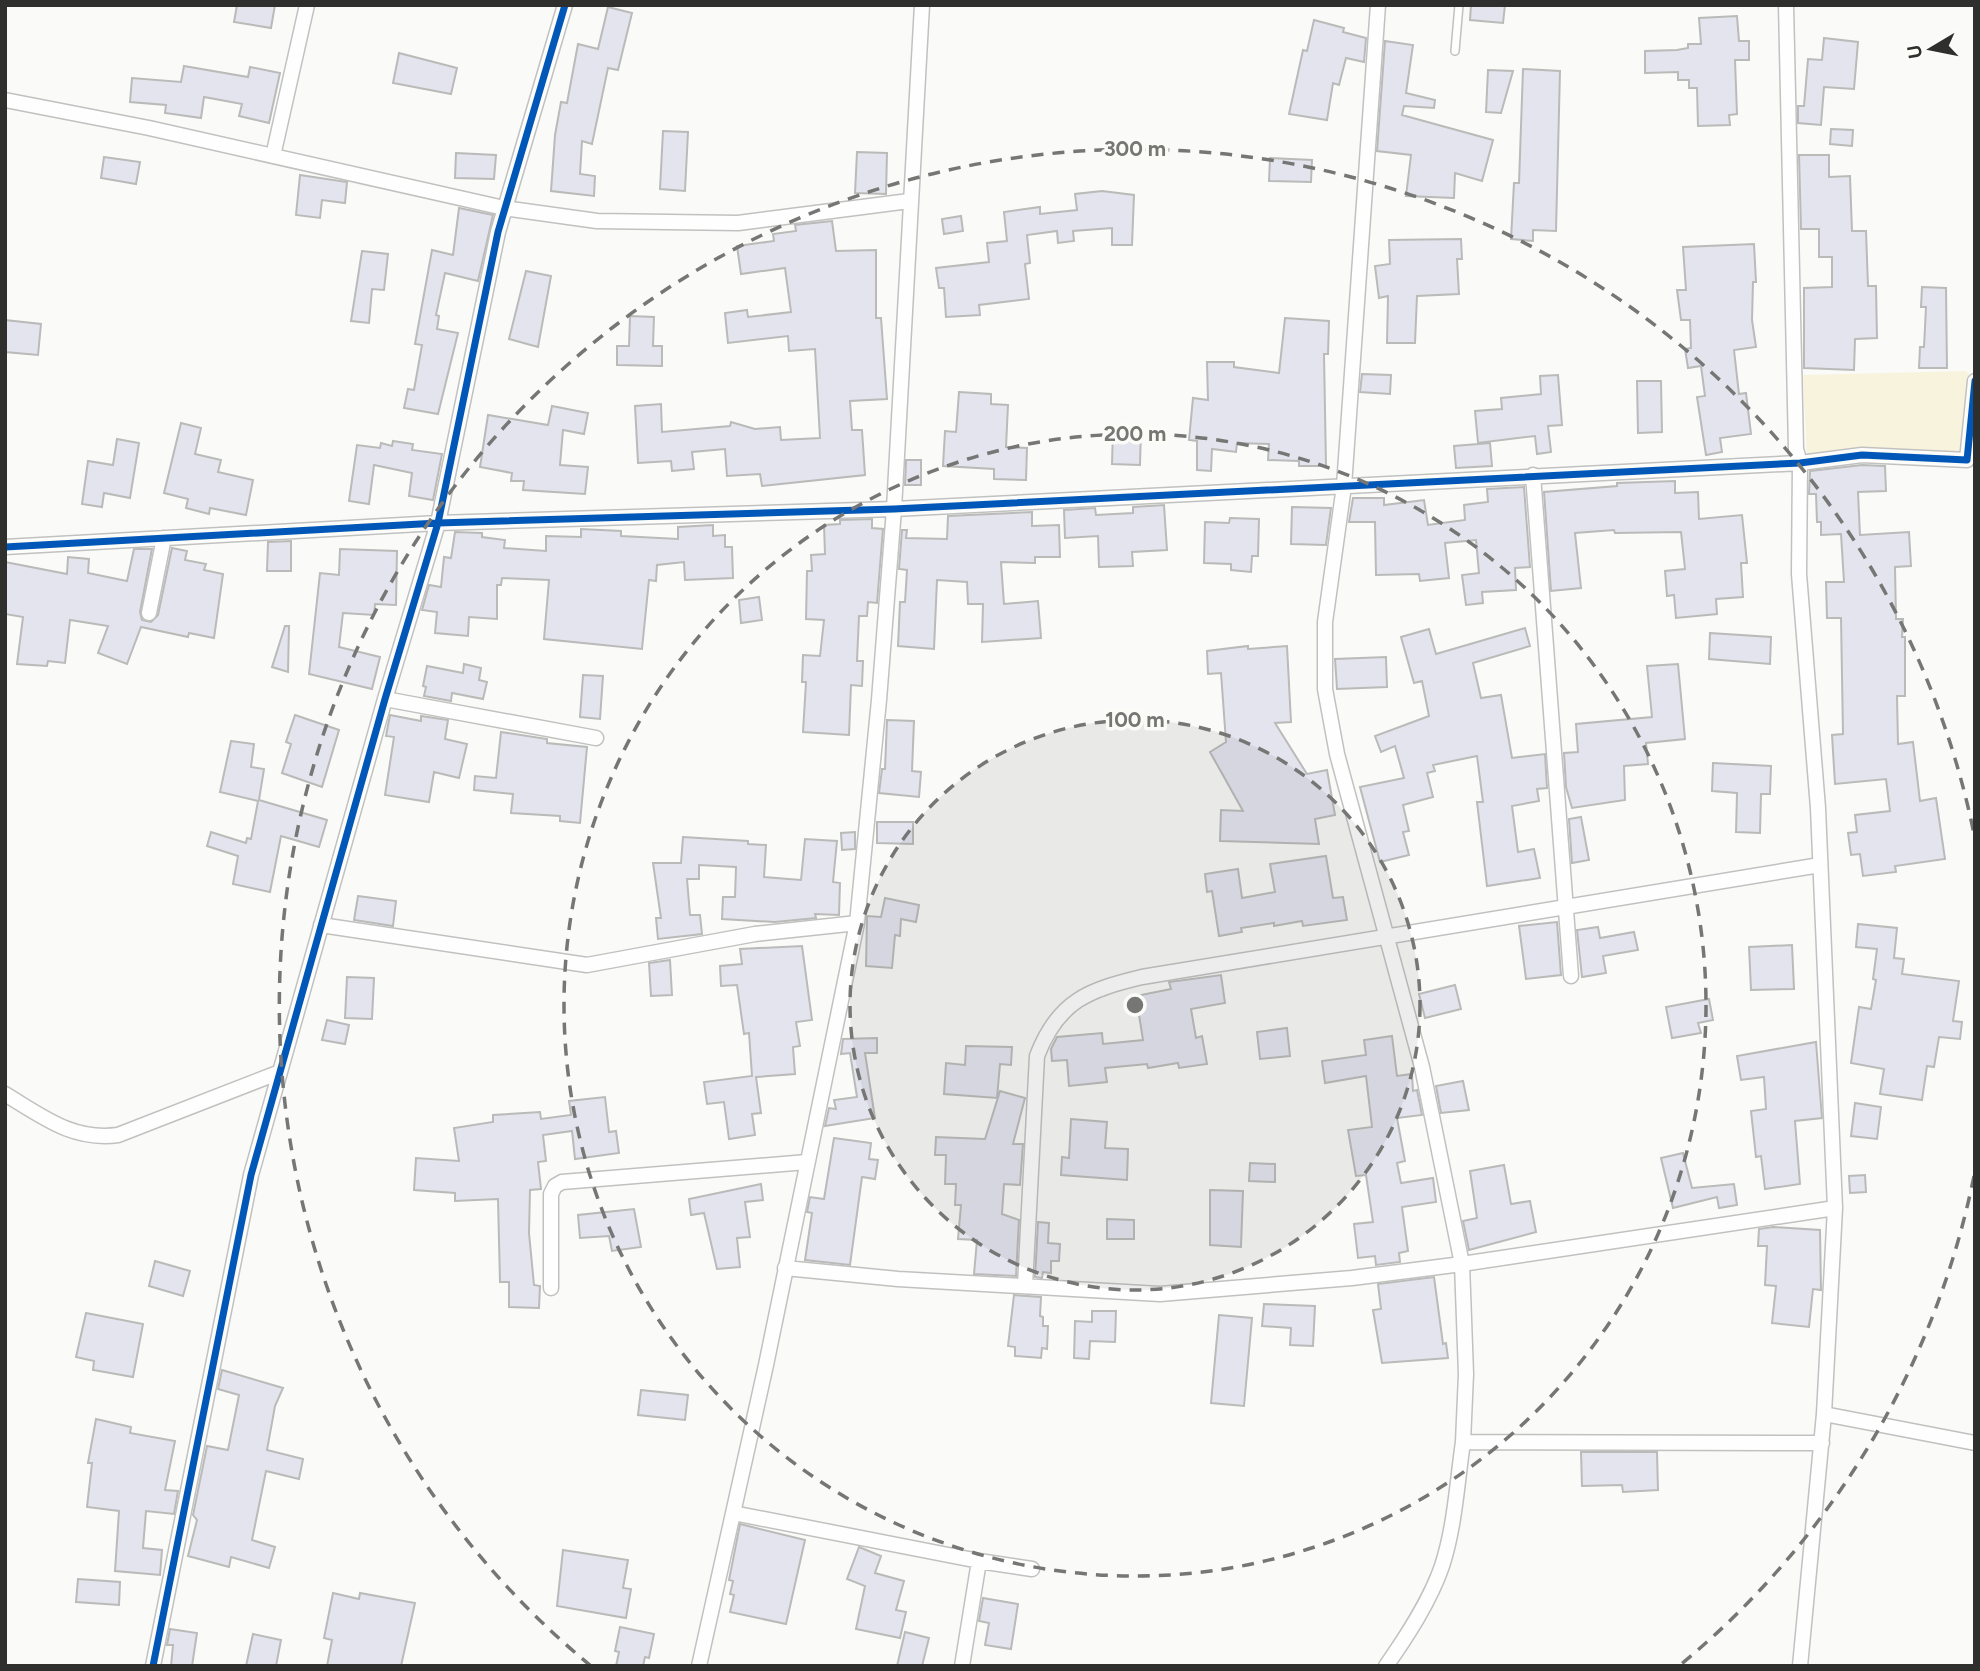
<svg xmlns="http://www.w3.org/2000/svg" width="1980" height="1671" font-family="Figtree,sans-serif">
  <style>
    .green { fill: #f8f3dd }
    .building { fill: #e3e4ee; stroke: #babab9; stroke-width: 2 }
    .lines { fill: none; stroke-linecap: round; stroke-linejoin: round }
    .lane-casing { stroke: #c1c1c0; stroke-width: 10 }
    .street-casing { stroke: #c1c1c0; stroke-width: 17 }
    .lane { stroke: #fefefe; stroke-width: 7 }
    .street { stroke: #fefefe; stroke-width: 14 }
    .cycleway-casing { stroke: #fbfbf7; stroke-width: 11 }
    .cycleway { stroke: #0057b8; stroke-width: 7 }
    .ring { fill: none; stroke: #767675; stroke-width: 3.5; stroke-dasharray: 12 9 }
    .centre { fill: #767675; stroke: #fbfbf7; stroke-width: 3.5 }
    .ring-label { font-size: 21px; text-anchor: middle; font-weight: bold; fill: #767675; stroke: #fbfbf7; stroke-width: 7; stroke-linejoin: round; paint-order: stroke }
  </style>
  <rect width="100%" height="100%" fill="#fafaf8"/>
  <path class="green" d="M1966,371L1969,374L1962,455L1807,458L1803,375Z"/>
  <path class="building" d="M237,5H275L271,28L234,22Z
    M1471,5H1505L1503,23L1470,20Z
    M608,7L632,13L618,70L608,68L592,144L582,141L580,174L595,176L594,196L551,191L555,135L561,102L567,103L578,44L598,49Z
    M1737,16L1739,41H1749V60H1735L1737,114L1729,115L1730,125L1698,126L1697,88H1689V80H1678V72L1645,73V51L1677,50L1688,48V44H1701L1699,18Z
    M1314,20L1344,28L1343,32L1366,38L1364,62L1346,58L1339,85L1333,83L1327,120L1289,114L1303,50L1307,51Z
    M1824,38L1858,42L1854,89L1824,87L1821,125L1798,123V106H1804L1808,59L1822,60Z
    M1385,41L1413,45L1406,93L1435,100L1434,108L1404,106L1402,115L1493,140L1482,181L1455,173L1454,198L1406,196L1411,155L1377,151Z
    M399,53L457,68L451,94L393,83Z
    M184,66L248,77L250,67L280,73L269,123L239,116L242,104L204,97L201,118L165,113L166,105L130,102L132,78L181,82Z
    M1523,69L1560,71L1556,231L1533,230V241L1511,239L1514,183H1519Z
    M1488,70L1513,71L1501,113L1486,112Z
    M1831,129L1853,130L1852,146L1830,144Z
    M663,131L688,132L685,191L660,189Z
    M857,152L887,153L886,194L855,193Z
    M456,153L496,155L494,179L455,178Z
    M1799,155H1829V177L1850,176L1852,231H1866L1868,286H1876L1877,338L1855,339L1854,370L1804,368V288L1832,287V257H1819V229H1801Z
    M104,157L140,162L136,184L101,178Z
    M1270,158L1312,160L1311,182L1269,181Z
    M300,175L347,182L345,203L322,200L320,218L296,215Z
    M1102,191L1134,195L1132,245H1112V228L1073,231L1074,241L1058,243L1057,231L1027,235L1030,263L1025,264L1029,299L979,305L980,315L946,317L944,288H939L936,268L989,262L987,243L1007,241L1004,212L1040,207V214L1077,210L1075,194Z
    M459,208L493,215L478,281L445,273L436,315L439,316L437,329L458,333L438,414L404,408L408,389L414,390L422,345L415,344L432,250L453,255Z
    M961,216L963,231L944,234L942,219Z
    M832,221L836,251L876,250V318H881L887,399L850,401L852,430H862L865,475L762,486L760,474L727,476L725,449L692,452L694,469L672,471L671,461L638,463L635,406L661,404L662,432L730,426L731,422L755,429L780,427L781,440L820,438L815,349L789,351L788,336L728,343L725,313L747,310L748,317L791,312L785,268L741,274L737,246L774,241L773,234L796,231L795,225Z
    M1461,239L1462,259H1457L1459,294L1417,296L1415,343H1387L1388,296L1379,298L1375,266L1390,264L1389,240Z
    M1754,244L1756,282H1753L1752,320L1756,347L1734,350L1739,394L1746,393L1751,434L1720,438L1722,452L1706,455L1697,397L1705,396L1701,366L1688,368L1685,349L1691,348L1690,320H1681L1677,290H1686L1683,247Z
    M362,251L388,254L384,290L372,289L369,323L351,321Z
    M526,271L551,276L538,347L509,339Z
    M1922,287L1946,288L1947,368H1919L1920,347H1924L1926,307H1921Z
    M630,316L654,317L653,346H662V366L617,365V346H629Z
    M1285,318L1329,321L1328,354H1324L1326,466H1299V461L1268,460L1269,444L1237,443L1236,452L1212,449L1211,471L1197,470V441L1189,440L1193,398L1208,400L1207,362H1234V367L1279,373Z
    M5,320L41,324L38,355L5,352Z
    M1362,374L1391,375L1390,394L1360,392Z
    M1558,375L1562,425L1548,426L1551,452L1537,454L1535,436L1478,443L1475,411L1502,409L1501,398L1541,394L1540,376Z
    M1637,381H1661L1662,432L1638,433Z
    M959,392L991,394V404L1008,405L1006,447L1027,448L1026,480L994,479V469L943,466L945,431L956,432Z
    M552,406L588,413L584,434L563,430L560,465L588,467L585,494L523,490L524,481H511L512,473L480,467L488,415L548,425Z
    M181,423L201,428L195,454L221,460L218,472L253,480L246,515L210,508L209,514L186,508L188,499L164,493Z
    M1113,429L1141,430L1140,465L1112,464Z
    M117,439L139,443L130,498L104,493L102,507L82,504L88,461L113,465Z
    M393,441L413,444L412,450L442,454L433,500L409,496L412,473L374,465L369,504L349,501L357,445L380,448L381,443L392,446Z
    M1490,443L1492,466L1456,468L1454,446Z
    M906,460H921V485H905Z
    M1862,465L1885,466L1886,491L1858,492L1860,535L1909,532L1911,566L1895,567L1896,619H1903L1902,637H1905V696H1897L1898,744L1913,742L1920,801L1936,798L1945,859L1895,866L1896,872L1863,876L1860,854L1851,855L1848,833L1857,832L1855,815L1890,811L1886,779L1835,784L1832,735L1843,734L1841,618H1827L1826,582H1844L1841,534L1821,535V522H1817L1816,494H1809L1810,471Z
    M1675,481V493L1698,492L1699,519L1742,515L1747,563H1741L1743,597L1716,599L1717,614L1676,618L1674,595L1667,596L1665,571L1685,569L1681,532L1615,533L1614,530L1575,533L1581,588L1551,591L1544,492L1617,486V483Z
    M1524,487L1530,567L1515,568L1516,590L1482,592L1483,603L1466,605L1462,575L1479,573L1476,540L1445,543L1449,578L1420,581L1419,574L1376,575L1375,522H1349L1353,498H1384V505L1424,500L1428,525L1465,520L1464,505L1488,502L1487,489Z
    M1164,505L1167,550L1132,552L1133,566L1099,567L1098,536L1065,538L1064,510L1095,508L1096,515L1133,513V507Z
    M1292,507L1331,508L1326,545L1291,544Z
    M1032,512V526L1059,525L1060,557H1035V563L1001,562L1004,604L1038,601L1041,638L982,642L983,604H968L967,582L937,580L934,649L898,646L900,602H905L907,570L899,569L902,530H907L906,538L947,539L948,516Z
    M1230,518L1259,519L1258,556H1252L1251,572L1231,570V564L1204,563L1205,522L1229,523Z
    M872,519V528L883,529L877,603L868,602L867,616H859L857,661H863L862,686L851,685L849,735L803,732L806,682H802L803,655L820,656L824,620L806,619L807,571H812L811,555L825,554L824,525L840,524V520Z
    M713,525V536L725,535V547H732L733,578L685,580L684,562L657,565L656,581L649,580L642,649L544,639L549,580L502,578L501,585H497V619L469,617L468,636L435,633L437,612L422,610L429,585L441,587L444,557L451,558L455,532L482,533V537L505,540L504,548L546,551V536L581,537V529L621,531V536L678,539V527Z
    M291,541V571H267L268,542Z
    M172,548L187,551L185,560L206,564L204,570L223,574L214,638L189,633L188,637L141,627L127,664L98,653L108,626L70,620L65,663L48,661L47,666L17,664L23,617L5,614V562L67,574L68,557L89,559L88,573L127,581L134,549H152L140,612L142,620L151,622L158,615Z
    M340,549L397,551L396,605L375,604L374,615L343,613L339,647L380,657L372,689L309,674L320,573L339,575Z
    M759,597L762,620L741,623L739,600Z
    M285,626H289L288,672L272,667Z
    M1525,628L1530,646L1473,663L1481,698L1501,695L1512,758L1545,754L1547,788L1537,789L1539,801L1512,806L1518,852L1534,849L1540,878L1487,886L1477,802H1483L1477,756L1433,765L1435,771L1427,773L1433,797L1403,805L1409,831L1403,832L1409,855L1380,862L1360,787L1404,778L1395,746L1381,752L1375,736L1429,716L1422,681L1414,683L1401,637L1429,629L1436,654Z
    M1710,633L1771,637L1770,664L1709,659Z
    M1248,646V649L1287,646L1291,722L1275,723L1307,774L1327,770L1335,815L1315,819L1319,844L1220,841L1221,810L1243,811L1210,752L1226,742L1221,673L1208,674L1207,651Z
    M1386,657L1387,687L1337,689L1335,659Z
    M464,664L481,668L479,680L487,682L483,699L452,693L451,701L424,696L426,687L423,686L427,666L463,673Z
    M1678,664L1685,739L1646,743L1648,764L1624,766L1625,800L1572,808L1566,787L1564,753L1578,752L1576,724L1652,717L1647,666Z
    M583,675L603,676L600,719L580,717Z
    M295,715L339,730L322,787L282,773L291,744L286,742Z
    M390,715L421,721V716L448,720L445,739L467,744L459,778L434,772L429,802L385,795L394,737L386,736Z
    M887,720L914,721L912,771L921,772L919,797L879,793L882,769H885Z
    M501,732L547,739V743L587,747L580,823L560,821V816L511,813L513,794L474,790L475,776L496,778Z
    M231,741L254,744L251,767L264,769L259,800L327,820L319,847L281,836L270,892L233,884L238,856L207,846L211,832L246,843L247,838L251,839L258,801L220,792Z
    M1713,763L1771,766L1770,794H1761L1760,833L1736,832L1737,793L1712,791Z
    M1581,817L1589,860L1572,863L1569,819Z
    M877,822H913V844L877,843Z
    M855,832V849L842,850L841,833Z
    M683,837L748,841V844L766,845L764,877L801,880L805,839L837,841L833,882L840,883L839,915L815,914L816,918L775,922L722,919L723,897H735L736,867L699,865V879H687L690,915H700L702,934L658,939L656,918H661L653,863H681Z
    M1326,856L1333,898L1343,897L1347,920L1303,926L1302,921L1274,926V923L1241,928L1242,932L1219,936L1212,891L1207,892L1205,874L1238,869L1242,898L1275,892L1270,864Z
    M358,896L396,901L393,926L354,920Z
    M885,898L919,905L916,922L901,919L900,936L895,935L892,968L866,966L867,916L881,917Z
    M1557,922L1561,975L1526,979L1519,926Z
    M1858,924L1897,928L1894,958L1904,959L1902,974L1959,981L1953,1021L1962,1022L1960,1039L1939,1037L1934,1067L1927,1066L1922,1100L1880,1094L1884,1069L1851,1063L1859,1007L1871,1009L1876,980L1873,979L1877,949L1856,947Z
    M1598,927L1600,938L1634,932L1638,950L1603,956L1606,973L1582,977L1577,930Z
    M1792,945L1794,989L1751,990L1749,947Z
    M802,946L812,1020L796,1022L800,1046L793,1047L795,1074L756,1077L761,1113L752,1114L755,1135L729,1139L724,1102L707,1104L704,1082L752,1076L749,1033L744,1034L737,985L721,986L720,966L742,964L740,949Z
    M670,960L672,995L651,996L649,963Z
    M1221,975L1225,1003L1191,1009L1196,1038L1202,1036L1207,1064L1179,1068L1178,1063L1148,1068L1147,1064L1105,1068L1107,1082L1069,1086L1067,1060L1052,1061L1051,1049L1057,1037L1102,1033L1103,1044L1143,1040L1136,996L1171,989L1169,982Z
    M347,977L374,978L372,1019L345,1018Z
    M1455,985L1461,1009L1425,1018L1419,994Z
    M1709,999L1713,1020L1698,1023L1701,1033L1672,1038L1666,1007Z
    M327,1020L349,1025L345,1044L322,1040Z
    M1287,1028L1290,1056L1260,1059L1257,1032Z
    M1392,1036L1397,1076L1412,1074L1413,1091L1417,1090L1422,1115L1397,1118L1405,1161L1397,1163L1401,1183L1433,1178L1436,1202L1402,1207L1408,1251L1399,1253L1400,1262L1376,1265L1375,1256L1358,1258L1354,1224L1373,1222L1366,1175L1356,1176L1348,1130L1372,1127L1366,1076L1325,1083L1322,1061L1366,1055L1364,1040Z
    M877,1038V1053H865L875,1118L825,1126L829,1108L836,1109L834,1100L857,1097L850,1053L841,1054L843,1039Z
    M1816,1042L1822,1118L1795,1121L1800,1184L1765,1189L1761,1156L1756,1157L1751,1111L1766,1109L1764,1077L1741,1080L1737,1056Z
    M966,1046L1012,1047L1011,1065L1000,1064L997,1098L944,1094L946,1063L965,1065Z
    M1463,1081L1469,1110L1441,1113L1436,1086Z
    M1000,1091L1025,1098L1013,1144H1023L1020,1185L1004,1184L1002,1214L1019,1220L1016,1276L974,1274L977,1240L958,1239L961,1205H955L956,1184H945L946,1155H935L936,1137L985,1139Z
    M605,1097L609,1132L616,1131L619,1153L575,1159L572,1131L543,1135L546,1161L538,1162L541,1189L530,1190L529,1233L534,1285L540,1286L539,1308L509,1307V1282H500L498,1199L455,1201V1193L414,1190L416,1158L459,1161L454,1128L493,1122V1115L540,1112L541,1119L571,1115L569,1101Z
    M1855,1103L1881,1107L1877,1139L1851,1136Z
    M1071,1119L1107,1122L1105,1148L1128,1149L1127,1180L1061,1175L1062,1157L1069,1158Z
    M834,1138L871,1143L869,1159L878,1160L875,1179L862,1177L850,1265L805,1260L812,1213L807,1212L810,1197L824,1199Z
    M1683,1153L1692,1188L1734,1184L1737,1205L1719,1208L1717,1197L1673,1208L1661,1158Z
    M1250,1163L1275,1164V1182L1249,1181Z
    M1504,1165L1511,1204L1530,1201L1536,1232L1469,1250L1463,1221L1477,1218L1470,1171Z
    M1865,1175L1866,1192L1850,1193L1849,1176Z
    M761,1184L763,1200L745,1202L750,1237L737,1238L740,1267L717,1269L704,1213L691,1215L689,1199Z
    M1210,1190L1243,1191L1241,1247L1210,1245Z
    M634,1209L641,1247L612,1251L609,1236L580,1238L578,1215Z
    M1107,1219L1134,1220V1239H1107Z
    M1038,1222L1049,1223L1048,1243L1060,1244L1059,1261H1051V1273L1043,1272L1042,1278L1035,1277Z
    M1773,1227L1820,1230L1821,1290L1813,1289L1809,1327L1772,1323L1776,1286L1765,1285L1767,1246H1758L1759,1229Z
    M155,1261L190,1271L183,1296L149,1286Z
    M1434,1277L1443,1344L1446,1343L1448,1358L1382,1363L1373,1310L1381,1309L1378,1284Z
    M1014,1295L1041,1297L1040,1316L1043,1317V1326H1048L1047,1349L1042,1348L1041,1358L1015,1356V1347L1008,1346Z
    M1264,1304L1315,1306L1313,1346L1290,1345L1291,1328L1262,1326Z
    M1092,1311H1116L1115,1342L1090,1341L1089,1359L1074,1358L1075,1321L1092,1322Z
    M86,1313L143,1324L133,1377L93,1370L94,1361L76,1357Z
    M1219,1315L1252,1318L1244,1406L1211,1403Z
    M222,1370L283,1388L275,1406L267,1450L303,1459L299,1479L266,1471L252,1540L275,1547L269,1568L231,1557L229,1567L188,1556L197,1520L193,1515L207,1446L228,1450L239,1395L218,1389Z
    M641,1390L688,1395L685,1420L638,1415Z
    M96,1419L131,1427L130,1433L175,1441L165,1490L178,1491L174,1514L146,1511L143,1548L162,1550L160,1575L115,1571L119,1511L87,1507L92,1463H88Z
    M1581,1452H1657L1658,1490L1623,1492L1622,1485L1582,1486Z
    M740,1524L805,1540L786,1624L730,1612L734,1595L730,1594L733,1581L729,1580Z
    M859,1547L881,1556L875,1573L904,1581L896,1610L906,1612L900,1638L856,1629L865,1586L847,1579Z
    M563,1550L628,1560L623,1588L631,1589L626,1618L557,1606Z
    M78,1579L120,1582L119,1605L76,1602Z
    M333,1593L359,1599L360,1593L415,1603L401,1666H327L332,1640L324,1638Z
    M983,1598L1018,1604L1011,1649L985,1645L989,1623L979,1621Z
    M620,1627L654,1634L649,1658L645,1657L643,1666H616L619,1652L615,1651Z
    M170,1629L197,1633L192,1666H171L173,1645H167Z
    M905,1632L929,1638L922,1666H897Z
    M253,1634L281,1640L276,1666H246Z"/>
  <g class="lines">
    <defs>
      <path id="lane" d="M1455,51L1459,5"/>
      <path id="street" d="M1378,5L1344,486L1325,622V689L1337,754L1422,1067L1462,1264L1835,1208
        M1786,5L1796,449L1800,463L1799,574L1818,808L1835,1208L1824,1414L1800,1666
        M5,100L149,128L504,208L597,221L738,223L909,201
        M273,156L307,5
        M1533,475L1571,976
        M5,547L438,523L894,509L1800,463L1862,455L1967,460L1975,381
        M149,613L164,538
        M385,699L596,738
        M321,925L587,965L755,934L857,923
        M5,1094C43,1117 73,1141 118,1135L280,1072
        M785,1268L898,1279L1160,1294L1352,1278L1462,1264L1466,1374L1463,1442L1822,1443
        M1025,1286L1037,1056C1058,1001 1088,990 1142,977L1820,865
        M551,1288V1194L555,1186L562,1182L807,1162
        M1824,1414L1975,1443
        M733,1513L979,1561L962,1666
        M979,1561L1032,1569
        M153,1666L251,1175L385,699L438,523L498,232L565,5
        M699,1666L766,1365L857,923L879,700L894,509L922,5
        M1386,1666C1407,1636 1430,1601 1442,1566C1455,1526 1457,1483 1463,1442"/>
    </defs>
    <use href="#lane" class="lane-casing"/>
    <use href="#street" class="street-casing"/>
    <use href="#lane" class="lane"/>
    <use href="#street" class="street"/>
    <defs>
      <path id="cycleway" d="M5,547L438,523L894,509L1800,463L1862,455L1967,460L1975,381
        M153,1666L251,1175L385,699L438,523L498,232L565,5"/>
    </defs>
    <use href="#cycleway" class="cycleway-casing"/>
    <use href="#cycleway" class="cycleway"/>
  </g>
  <circle cx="1135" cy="1005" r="285" fill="#767675" fill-opacity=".12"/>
  <g class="ring">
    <circle cx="1135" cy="1005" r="285"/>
    <circle cx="1135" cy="1005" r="571"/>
    <path d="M1974 1176A856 856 0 0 1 1679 1666M591 1666A856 856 0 1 1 1974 834"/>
  </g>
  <circle cx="1135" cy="1005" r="10" class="centre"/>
  <g class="ring-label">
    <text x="1135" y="156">300 m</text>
    <text x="1135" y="441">200 m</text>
    <text x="1135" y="727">100 m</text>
  </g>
  <rect width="1980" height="1671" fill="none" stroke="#2f2f2e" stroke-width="14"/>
  <g transform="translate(1931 49) rotate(260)" stroke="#fbfbf7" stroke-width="5" paint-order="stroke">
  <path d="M0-5L12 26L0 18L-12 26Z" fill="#2f2f2e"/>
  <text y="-10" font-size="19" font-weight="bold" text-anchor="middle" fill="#2f2f2e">U</text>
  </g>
</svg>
